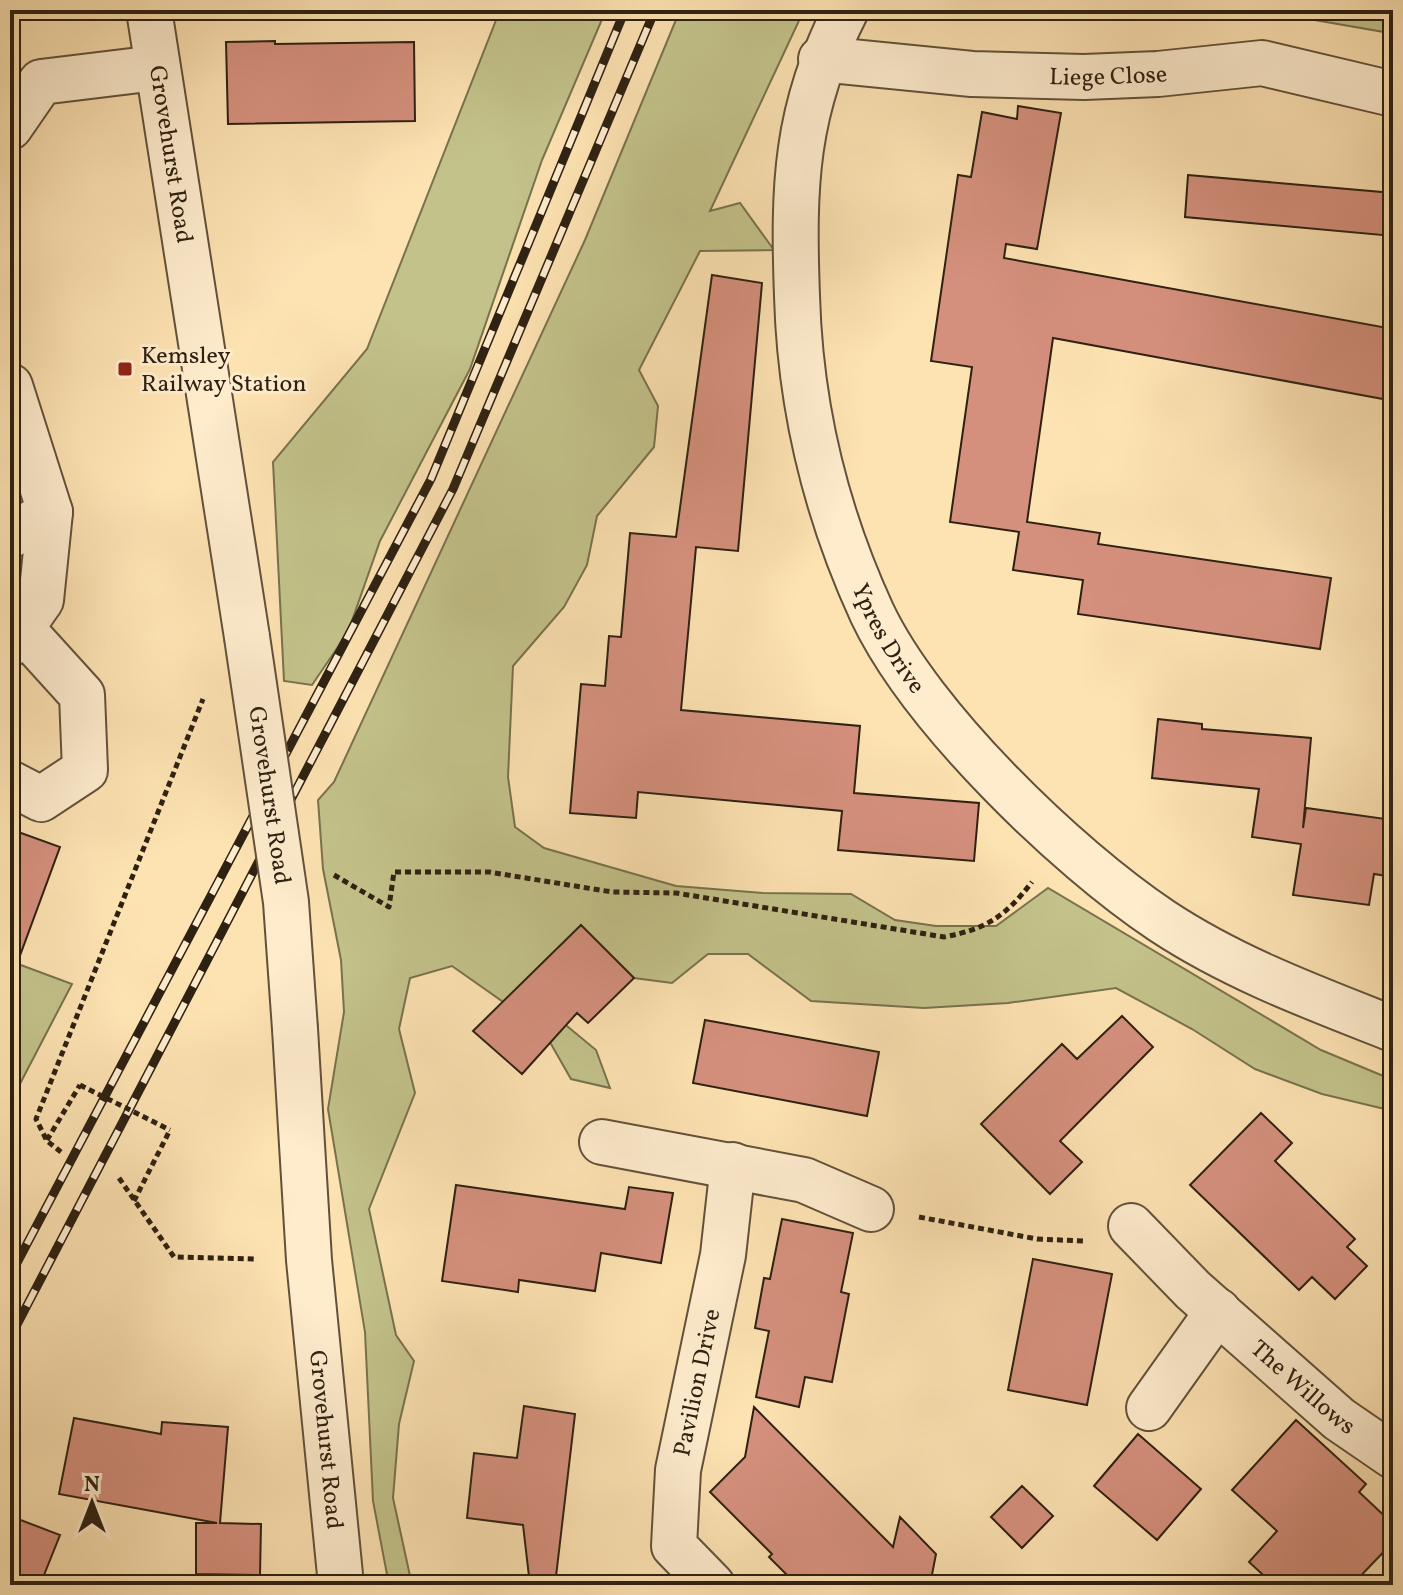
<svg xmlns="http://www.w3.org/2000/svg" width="1403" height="1595" font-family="Vollkorn,serif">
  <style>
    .green { fill: #c3c28a; stroke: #78724e; stroke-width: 2 }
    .building { fill: #d5907d; stroke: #2e2112; stroke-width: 2 }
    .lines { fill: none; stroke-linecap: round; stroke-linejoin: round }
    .minor-casing { stroke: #62513a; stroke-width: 48 }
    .path { stroke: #2e2112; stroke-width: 5; stroke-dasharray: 6 4; stroke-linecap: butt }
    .minor { stroke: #feeccd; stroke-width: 44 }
    .rail-casing { stroke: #2e2112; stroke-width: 9 }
    .rail { stroke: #feeccd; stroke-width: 6; stroke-dasharray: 18; stroke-linecap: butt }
    .minor-bridge-casing { stroke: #62513a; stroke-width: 48; stroke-linecap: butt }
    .path-bridge { stroke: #2e2112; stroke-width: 5; stroke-dasharray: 6 4; stroke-linecap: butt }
    .minor-bridge { stroke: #feeccd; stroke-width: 44 }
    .poi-dot { fill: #8f2418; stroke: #feeccd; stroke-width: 3 }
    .labels { text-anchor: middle; stroke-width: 6; stroke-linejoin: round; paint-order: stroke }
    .street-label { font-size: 24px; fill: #2e2112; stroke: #feeccd }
    .poi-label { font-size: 24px; fill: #2e2112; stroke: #feeccd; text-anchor: start }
  </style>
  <rect width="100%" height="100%" fill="#fde2b2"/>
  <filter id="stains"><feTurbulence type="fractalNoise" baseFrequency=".0025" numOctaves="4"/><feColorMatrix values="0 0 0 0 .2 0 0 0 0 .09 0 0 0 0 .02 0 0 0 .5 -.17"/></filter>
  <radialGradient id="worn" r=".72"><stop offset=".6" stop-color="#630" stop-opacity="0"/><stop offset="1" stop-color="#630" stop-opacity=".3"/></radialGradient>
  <path class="green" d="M500,10H606L542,160L470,369L380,541L348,632L312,685L284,681L273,462L367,349Z
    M680,10H804L710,211L740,203L774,250L700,251L639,370L658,406L654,447L597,516L587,565L564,607L513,666L508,777L515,827L544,848L676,886L763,893L851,894L895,920L936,926H996L1048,888L1321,1050L1393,1080V1111L1322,1094L1255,1069L1192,1029L1116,988L1008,1003L924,1008L811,1001L748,954H708L672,983L634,978L581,926L544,1007L596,1050L610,1088L571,1079L543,1030L452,966L410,978L399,1029L415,1093L369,1209L396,1335L414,1361L399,1424L393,1498L412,1585H389L373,1501L365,1332L328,1109L344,1012L341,960L323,869L318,800L334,782L585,240Z
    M1147,10H1387L1384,32L1268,12L1146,15Z
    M10,961L72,984L10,1103Z"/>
  <path class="building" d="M275,41V44L414,42L415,121L228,124L226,42Z
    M1018,106L1061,113L1037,249L1006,244L1004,258L1393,329L1383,399L1053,338L1027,522L1100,533L1098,544L1331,578L1320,649L1078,614L1083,580L1013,570L1019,532L950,522L972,367L931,361L958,175L971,177L982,112L1017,119Z
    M1188,175L1393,193V236L1185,217Z
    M712,275L762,283L738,551L696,547L681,710L860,726L854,793L979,803L974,861L838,850L842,811L638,792L636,818L570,813L581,684L605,686L609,636L621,637L630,533L676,537Z
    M1158,719L1202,724V729L1311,738L1303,828L1306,808L1393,820V877L1374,874L1369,905L1293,895L1301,844L1252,837L1259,789L1152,778Z
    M10,829L60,847L15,969L10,968Z
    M581,925L634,978L588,1023L577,1013L522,1074L473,1031Z
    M1122,1016L1153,1047L1060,1141L1082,1162L1050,1194L981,1124L1062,1044L1077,1059Z
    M705,1020L879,1052L867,1116L693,1083Z
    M1261,1113L1292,1143L1275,1161L1355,1239L1347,1247L1367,1266L1335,1299L1312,1277L1299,1290L1190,1185Z
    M456,1185L625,1209L629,1187L673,1193L661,1263L601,1253L595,1291L519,1280L518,1292L442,1281Z
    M782,1219L853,1233L841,1292L849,1294L832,1382L805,1377L799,1407L756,1397L769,1331L755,1328L764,1278L770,1279Z
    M1033,1259L1112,1274L1087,1405L1008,1390Z
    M524,1406L575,1414L555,1585H530L523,1525L467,1518L474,1453L517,1458Z
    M754,1407L893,1547L900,1517L936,1554L930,1585H797L769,1557L772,1554L710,1492L745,1457Z
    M74,1418L161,1434L162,1422L228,1427L220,1523L261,1524L260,1575L196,1574V1523H217L59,1494Z
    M1296,1420L1366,1484L1359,1492L1393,1524V1542L1352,1585H1274L1249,1562L1277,1531L1232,1490Z
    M1138,1434L1201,1489L1157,1540L1094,1486Z
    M1022,1486L1053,1516L1022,1548L991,1517Z
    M10,1516L60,1535L40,1585H10Z"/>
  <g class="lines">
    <defs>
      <g id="minor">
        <path id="s1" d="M149,10L247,637"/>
        <path id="s2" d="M846,10C795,110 793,186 797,296C800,405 826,513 872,613C921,717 1066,857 1162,921C1233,968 1314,998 1393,1029"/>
        <path id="s3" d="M821,59L972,74L1084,77L1158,74L1262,63L1393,94"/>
        <path d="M10,127L41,82L156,68"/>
        <path d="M10,386L50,512L10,536"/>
        <path d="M10,644L41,600L50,512"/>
        <path d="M10,783L41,799L85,770L82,695L23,630"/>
        <path id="s4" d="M295,1029L309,1260L341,1585"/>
        <path d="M602,1142L804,1180L871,1209"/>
        <path id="s5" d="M1131,1226L1193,1290L1339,1419L1393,1456"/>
        <path d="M1149,1408L1218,1311"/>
        <path id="s6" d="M712,1585L674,1546L678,1470L723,1255L733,1165"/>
      </g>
    </defs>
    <use href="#minor" class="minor-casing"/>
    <path class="path" d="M334,875L389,907L394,872H489L612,892L676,893L944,937C986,929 1005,917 1032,882
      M47,1140L80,1085
      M61,1152L47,1141L36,1119L203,699
      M119,1178L174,1257L256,1259
      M134,1201L170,1130
      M919,1217L1037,1239L1083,1241"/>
    <use href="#minor" class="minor"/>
    <defs>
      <path id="rail" d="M10,1276L431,479L625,10
        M10,1338L453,489L655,10"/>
    </defs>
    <use href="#rail" class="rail-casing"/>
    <use href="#rail" class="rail"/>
    <defs>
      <g id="minor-bridge">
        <path id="s7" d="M247,637L286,902L295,1029"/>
      </g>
    </defs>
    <use href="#minor-bridge" class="minor-bridge-casing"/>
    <path class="path-bridge" d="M80,1085L170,1130"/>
    <use href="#minor-bridge" class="minor-bridge"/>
  </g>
  <rect class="poi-dot" x="117" y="361" width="16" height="16" rx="4"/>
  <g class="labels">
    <g class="street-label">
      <text dy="8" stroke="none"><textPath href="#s3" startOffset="288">Liege Close</textPath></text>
      <text dy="8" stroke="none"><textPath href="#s1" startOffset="146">Grovehurst Road</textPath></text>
      <text dy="8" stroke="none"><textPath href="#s2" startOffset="652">Ypres Drive</textPath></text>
      <text dy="8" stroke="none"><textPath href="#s7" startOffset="160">Grovehurst Road</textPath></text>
      <text dy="8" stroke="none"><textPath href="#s6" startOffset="220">Pavilion Drive</textPath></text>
      <text dy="8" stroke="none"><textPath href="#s5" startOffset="236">The Willows</textPath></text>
      <text dy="8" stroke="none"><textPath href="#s4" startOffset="412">Grovehurst Road</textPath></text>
    </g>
    <g class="poi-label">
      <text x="141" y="363">Kemsley<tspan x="141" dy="28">Railway Station</tspan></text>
    </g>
  </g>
  <rect width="1403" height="1595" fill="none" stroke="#fde2b2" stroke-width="40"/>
  <rect x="12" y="12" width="1379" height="1571" fill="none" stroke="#2e2112" stroke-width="4"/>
  <rect x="20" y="20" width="1363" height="1555" fill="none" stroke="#2e2112" stroke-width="2"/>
  <g transform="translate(92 1503)" stroke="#feeccd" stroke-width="6" paint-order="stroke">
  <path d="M0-6L14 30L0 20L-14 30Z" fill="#2e2112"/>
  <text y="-12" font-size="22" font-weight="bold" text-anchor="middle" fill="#2e2112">N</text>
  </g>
  <rect width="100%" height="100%" filter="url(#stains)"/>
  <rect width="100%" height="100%" fill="url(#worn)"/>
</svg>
